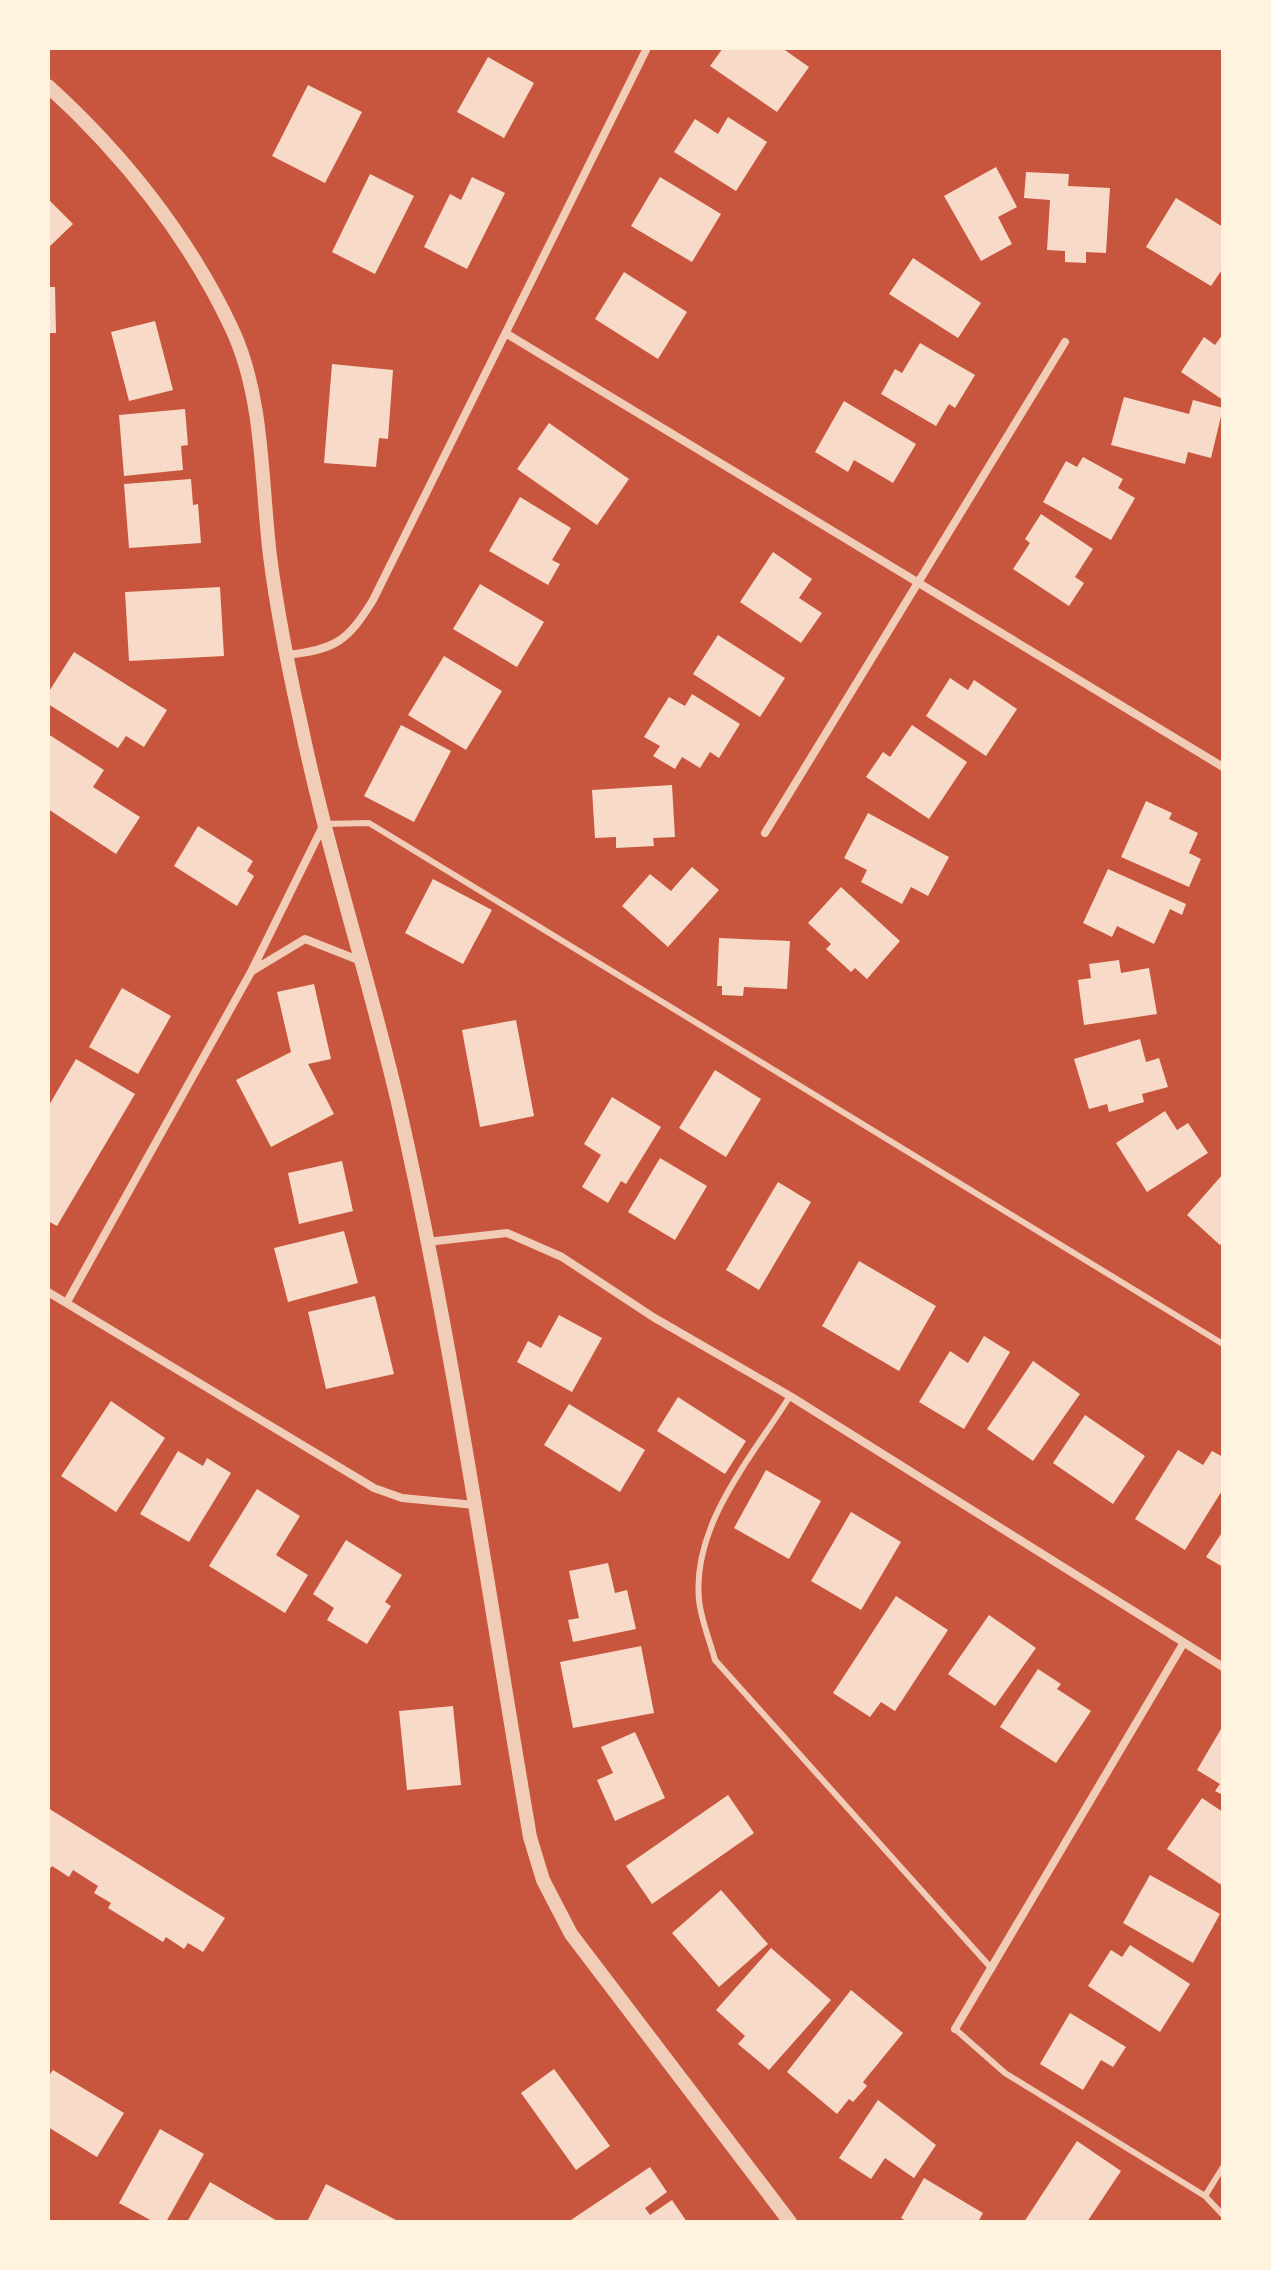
<svg xmlns="http://www.w3.org/2000/svg" width="1271" height="2270" font-family="Commissioner,sans-serif">
  <style>
    .building { fill: #f7dbc8 }
    .lines { fill: none; stroke-linecap: round; stroke-linejoin: round }
    .service { stroke: #f1ccb7; stroke-width: 6 }
    .minor { stroke: #f1ccb7; stroke-width: 8 }
    .tertiary { stroke: #f1ccb7; stroke-width: 14 }
  </style>
  <rect width="100%" height="100%" fill="#c8553d"/>
  <path class="building" d="M723,48H782L809,67L777,112L710,66Z
    M488,57L534,83L504,138L457,112Z
    M308,85L362,112L325,183L272,156Z
    M728,117L767,142L736,191L674,152L695,119L718,134Z
    M996,167L1017,207L998,217L1012,244L981,261L944,196Z
    M1026,172L1069,174L1068,186L1110,188L1106,253L1086,252V263L1065,262V251L1047,250L1050,200L1024,198Z
    M370,174L414,196L375,274L332,252Z
    M472,177L505,193L467,269L424,247L450,194L461,200Z
    M660,177L721,214L692,262L631,226Z
    M1176,198L1223,227V268L1211,286L1146,247Z
    M48,199L73,224L48,248Z
    M913,258L981,303L958,338L889,294Z
    M624,272L687,312L658,359L595,319Z
    M48,287H55L56,333H48Z
    M155,321L173,390L129,401L111,332Z
    M1223,334V400L1181,372L1204,337L1215,345Z
    M920,343L975,375L955,408L949,404L936,426L881,394L895,369L902,373Z
    M332,364L393,370L388,439L379,438L376,467L324,463Z
    M1124,397L1189,414L1193,400L1223,408L1211,458L1188,452L1185,464L1111,445Z
    M844,401L916,444L893,483L854,460L848,472L815,452Z
    M185,409L188,445L181,446L183,470L124,476L119,415Z
    M549,423L629,479L597,525L517,469Z
    M1083,457L1123,479L1118,488L1135,498L1111,540L1043,502L1066,461L1077,467Z
    M191,479L193,505L198,504L201,543L129,548L124,484Z
    M520,497L571,528L552,560L560,564L548,585L489,551Z
    M1041,514L1093,549L1075,577L1084,583L1069,606L1013,569L1030,543L1025,539Z
    M773,552L812,579L799,598L822,613L801,643L740,602Z
    M480,584L544,622L517,667L453,629Z
    M220,587L224,656L129,661L125,592Z
    M718,635L785,678L760,717L693,674Z
    M74,652L167,710L144,747L126,736L118,748L48,704V693Z
    M444,656L502,691L466,750L408,715Z
    M950,678L968,690L974,680L1017,709L986,756L926,716Z
    M692,694L740,724L719,758L710,752L700,768L682,757L675,769L653,756L660,746L644,737L669,697L685,706Z
    M401,725L451,751L414,822L364,796Z
    M912,725L967,762L929,819L866,777L883,752L890,757Z
    M48,734L104,770L93,787L140,817L116,854L48,809Z
    M672,785L675,837L653,838L654,846L616,848V837L595,838L592,790Z
    M1146,801L1172,813L1169,819L1198,833L1189,853L1201,859L1189,887L1121,857Z
    M868,813L949,857L928,896L911,887L902,904L861,882L867,870L844,858Z
    M198,826L253,861L247,871L254,876L237,906L174,866Z
    M692,867L719,890L668,947L622,906L650,874L671,891Z
    M1108,869L1186,904L1182,915L1170,909L1154,944L1117,926L1112,937L1083,923Z
    M433,879L492,910L463,964L405,933Z
    M841,887L900,941L867,979L855,968L851,972L826,949L831,944L808,923Z
    M719,938L790,941L787,989L744,987L743,996L722,995V986H717Z
    M1119,960L1121,973L1149,968L1157,1014L1084,1025L1078,980L1091,978L1089,964Z
    M314,984L331,1059L308,1064L334,1114L271,1147L236,1080L291,1052L277,992Z
    M122,988L171,1016L138,1074L89,1047Z
    M516,1020L534,1116L480,1127L462,1030Z
    M1140,1039L1146,1062L1159,1058L1168,1087L1142,1094L1144,1102L1109,1112L1107,1104L1089,1109L1074,1059Z
    M76,1059L135,1094L57,1226L48,1221V1107Z
    M715,1070L761,1099L726,1157L679,1128Z
    M612,1097L661,1127L626,1184L621,1181L608,1203L582,1187L601,1155L584,1144Z
    M1165,1111L1177,1130L1188,1123L1208,1153L1147,1192L1116,1143Z
    M660,1158L707,1186L675,1240L628,1212Z
    M342,1161L353,1211L299,1224L288,1173Z
    M1223,1174V1242L1220,1245L1187,1215Z
    M778,1182L811,1202L759,1290L726,1270Z
    M344,1231L358,1283L288,1302L274,1248Z
    M859,1261L936,1306L899,1371L822,1326Z
    M375,1296L394,1374L326,1389L308,1312Z
    M559,1315L602,1338L572,1392L517,1362L528,1341L541,1348Z
    M984,1336L1010,1352L964,1429L919,1402L950,1351L968,1363Z
    M1033,1361L1080,1394L1033,1461L987,1429Z
    M678,1397L746,1441L725,1474L657,1431Z
    M111,1401L165,1438L116,1512L61,1476Z
    M569,1404L645,1450L620,1492L544,1445Z
    M1085,1415L1145,1456L1113,1504L1053,1463Z
    M1178,1450L1203,1465L1212,1451L1223,1457V1489L1185,1550L1135,1519Z
    M178,1451L203,1466L207,1458L231,1473L189,1542L140,1514Z
    M766,1470L821,1501L789,1559L734,1528Z
    M257,1489L300,1516L276,1555L308,1575L285,1613L209,1566Z
    M851,1512L901,1542L861,1610L811,1581Z
    M1223,1531V1567L1206,1557Z
    M346,1540L402,1575L385,1602L391,1606L367,1644L327,1620L334,1608L313,1594Z
    M608,1563L615,1593L627,1590L636,1629L573,1642L568,1620L579,1618L569,1571Z
    M896,1596L948,1630L895,1711L881,1702L870,1717L833,1693Z
    M989,1615L1036,1648L995,1706L948,1674Z
    M641,1646L654,1713L573,1728L560,1662Z
    M1038,1669L1061,1684L1057,1689L1091,1711L1056,1763L1000,1727Z
    M453,1706L461,1785L407,1790L399,1711Z
    M1221,1729L1223,1730V1795L1215,1791L1220,1784L1197,1770Z
    M635,1732L665,1798L615,1821L597,1780L613,1773L601,1747Z
    M728,1795L754,1833L652,1904L626,1866Z
    M1202,1798L1223,1812V1886L1167,1849Z
    M48,1808L225,1918L203,1952L188,1943L184,1949L166,1937L163,1942L108,1908L111,1903L94,1893L98,1886L73,1870L69,1877L52,1866L48,1872Z
    M1150,1875L1220,1914L1193,1963L1123,1923Z
    M721,1890L768,1944L719,1987L672,1933Z
    M1130,1945L1190,1984L1160,2032L1088,1986L1111,1950L1122,1957Z
    M771,1948L831,2000L769,2070L738,2044L745,2036L716,2010Z
    M851,1990L903,2033L863,2082L867,2086L853,2102L849,2099L837,2114L787,2072Z
    M1070,2013L1126,2047L1113,2067L1101,2060L1083,2090L1040,2064Z
    M554,2069L610,2146L576,2170L521,2093Z
    M53,2070L124,2113L97,2157L48,2127V2077Z
    M878,2100L936,2145L914,2178L885,2158L871,2179L839,2158Z
    M160,2129L204,2154L166,2222H154L119,2203Z
    M1077,2141L1121,2171L1087,2222H1024Z
    M650,2167L667,2192L645,2208L650,2215L672,2200L687,2222H568Z
    M924,2178L983,2213L978,2222H908L901,2218Z
    M210,2182L279,2222H187Z
    M326,2184L396,2220L395,2222H307Z"/>
  <g class="lines">
    <path class="service" d="M325,824L369,823L1223,1344
      M790,1396C752,1457 692,1524 699,1600C701,1620 710,1641 715,1660L992,1969
      M955,2029L1005,2073L1205,2196L1223,2215
      M1205,2196L1223,2167"/>
    <path class="minor" d="M507,334L1223,767
      M286,655C336,649 347,642 373,600L647,48
      M765,833L1065,342
      M252,971L305,939L361,961
      M427,1242L507,1233L562,1257L653,1317L790,1396L1223,1667
      M48,1292L374,1488L402,1498L475,1505
      M67,1302L251,972L324,824
      M955,2029L1183,1644"/>
    <path class="tertiary" d="M48,86C123,154 189,237 232,329C264,397 261,482 270,556C277,611 288,666 300,720C327,851 369,977 399,1107C454,1348 488,1593 530,1837L543,1880L571,1934L790,2222"/>
  </g>
  <rect width="1271" height="2270" fill="none" stroke="#fff3e0" stroke-width="100"/>
</svg>
